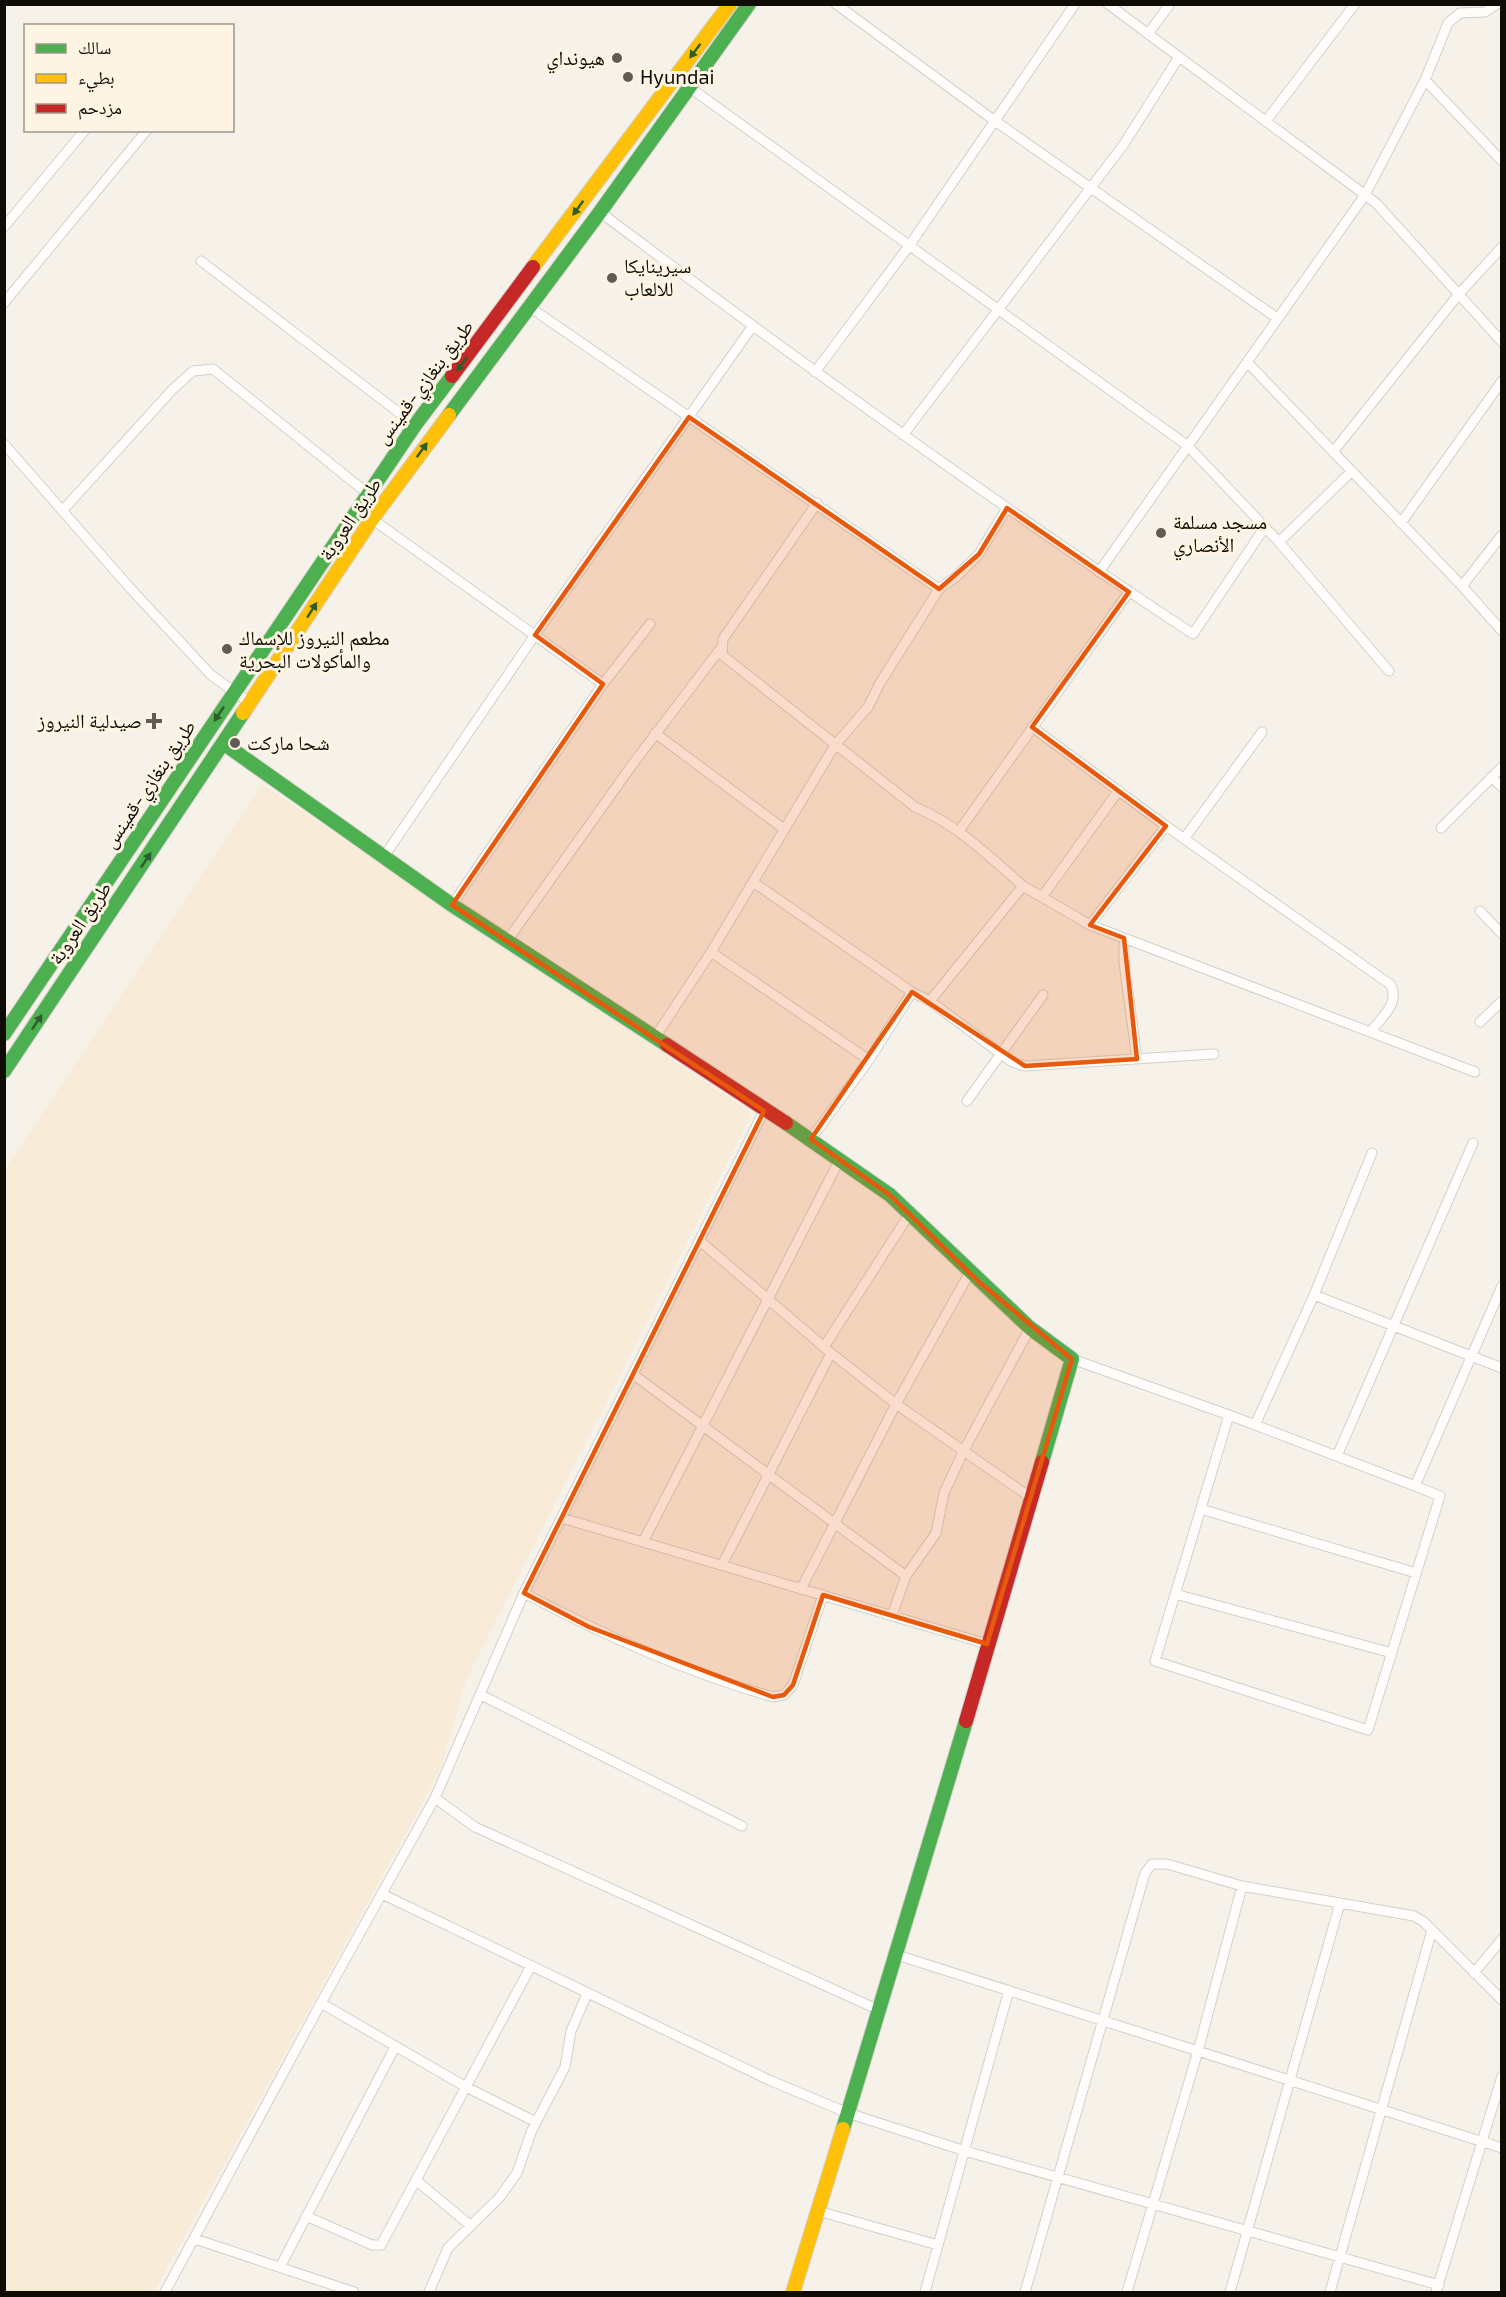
<svg xmlns="http://www.w3.org/2000/svg" width="1506" height="2297" font-family="'Exo 2','Noto Naskh Arabic',sans-serif">
  <style>
    .built { fill: #f8ecd8 }
    .lines { fill: none; stroke-linecap: round; stroke-linejoin: round }
    .street-casing { stroke: #d4d0c8; stroke-width: 11 }
    .fast-casing { stroke: #d4d0c8; stroke-width: 16 }
    .slow-casing { stroke: #d4d0c8; stroke-width: 16 }
    .jam-casing { stroke: #d4d0c8; stroke-width: 16 }
    .street { stroke: #fefdfc; stroke-width: 9 }
    .fast { stroke: #4caf50; stroke-width: 14 }
    .slow { stroke: #ffc107; stroke-width: 14 }
    .jam { stroke: #c62828; stroke-width: 14 }
    .oneway { fill: #2e5d2a }
    .marked { fill: #e8590c; fill-opacity: 0.2; stroke: #e8590c; stroke-width: 4.5; stroke-linejoin: round }
    .poi-dot { fill: #605c55; stroke: #fdf4e3; stroke-width: 2 }
    .labels { text-anchor: middle; stroke-width: 6; stroke-linejoin: round; paint-order: stroke }
    .poi-label { font-size: 20px; fill: #0f0b05; stroke: #fdf4e3; text-anchor: start }
    .street-label { font-size: 20px; fill: #0f0b05; stroke: #fdf4e3 }
  </style>
  <rect width="100%" height="100%" fill="#f7f2e9"/>
  <path class="built" d="M262,784L752,1113L466,1680L441,1769L154,2292H5V1169Z"/>
  <g class="lines">
    <defs>
      <path id="street" d="M836,4L995,121L1277,318
        M1108,4L1376,203L1502,342
        M1148,34L1170,4
        M1425,80L1502,161
        M689,87L1188,446L1279,542L1389,671
        M1266,121L1355,4
        M600,212C794,358 990,500 1193,634L1265,527
        M4,227L85,130
        M201,261L415,425
        M4,303L147,130
        M528,306L939,589
        M1247,362L1462,586L1502,631
        M815,372L909,246L1075,4
        M903,435L1124,144L1179,57
        M4,444L130,588L211,675L250,703
        M1333,452L1458,295L1502,247
        M817,503L723,639L722,655L915,807C958,825 989,856 1023,886
        M63,510L173,389L193,371L213,369L367,493
        M372,519L603,684L452,905
        M1401,523L1502,381
        M1279,542L1352,471
        M1099,572L1365,195L1425,80L1448,23L1460,13L1485,12L1497,4
        M1462,586L1502,535
        M603,684L650,624
        M1032,727L1166,826L1090,925
        M655,733L784,829
        M1491,777L1502,787
        M1166,826L1391,985C1400,1004 1381,1018 1370,1032
        M1441,828L1502,767
        M959,831L1129,592
        M1184,839L1262,732
        M383,858L535,635L752,327
        M753,882L912,992L930,1001L1023,886L1090,925L1475,1072
        M1042,897L1119,790
        M1480,911L1502,934
        M1124,938V963L1137,1059
        M507,941L632,765L721,648
        M711,952L869,1060
        M930,1001L1012,1062L1025,1066L1214,1054
        M1480,1022L1502,1001
        M654,1039L711,952L835,745L868,707L880,683L939,589L957,576L979,554L1007,508
        M967,1101L1043,995
        M811,1139L869,1060L912,992
        M700,1241L831,1353L896,1404L1030,1497
        M1314,1295L1502,1368
        M824,1347L910,1213
        M1072,1359L1229,1415L1155,1661L1368,1730L1440,1496L1415,1486L1502,1286
        M634,1375L906,1576
        M1229,1415L1415,1486
        M1255,1425L1314,1295L1372,1153
        M1337,1456L1473,1143
        M1201,1509L1416,1573
        M562,1518L987,1644
        M643,1542L840,1159
        M722,1565L831,1353
        M801,1589L896,1404L970,1272
        M524,1593C603,1635 686,1672 773,1697L784,1695L793,1685L823,1595
        M1175,1594L1392,1653
        M892,1615L906,1576L936,1533L944,1493L964,1450L1030,1328
        M481,1695L742,1826
        M435,1798L475,1827L879,2010
        M382,1894L769,2080L848,2113L965,2151L1439,2285
        M897,1955L1502,2148
        M1474,1973L1502,1939
        M321,2003L466,2087L536,2122
        M417,2181L471,2226
        M818,2211L938,2245
        M306,2216L372,2245H381L531,1966
        M195,2239L354,2292
        M280,2267L395,2047
        M165,2292L321,2003L435,1798L524,1593L764,1111
        M429,2292L448,2248L499,2198L517,2173L532,2130L565,2067L571,2031L587,1994
        M925,2292L1009,1990
        M1025,2292L1145,1873L1152,1864H1167L1242,1886L1414,1916L1424,1922L1502,2000
        M1127,2292L1198,2051L1242,1886
        M1230,2292L1340,1903
        M1330,2292L1432,1930
        M1436,2292L1502,2076"/>
      <path id="fast" d="M449,415L600,212L749,4
        M223,743L452,905L667,1045
        M4,1034L415,425L452,376
        M4,1071L243,713
        M786,1123L890,1195L1030,1328L1072,1359L1042,1462
        M843,2129L966,1721"/>
      <path id="slow" d="M533,267L730,4
        M243,713L372,519L449,415
        M793,2292L843,2129"/>
      <path id="jam" d="M452,376L533,267
        M667,1045L786,1123
        M966,1721L1042,1462"/>
    </defs>
    <use href="#street" class="street-casing"/>
    <use href="#fast" class="fast-casing"/>
    <use href="#slow" class="slow-casing"/>
    <use href="#jam" class="jam-casing"/>
    <use href="#street" class="street"/>
    <use href="#fast" class="fast"/>
    <use href="#slow" class="slow"/>
    <use href="#jam" class="jam"/>
  </g>
  <defs><path id="oneway-solid" d="M-6-.8H1V-3.2L6.5 0L1 3.2V.8H-6Z" transform="scale(1.5)"/></defs>
  <g class="oneway">
    <use href="#oneway-solid" transform="translate(695 51) rotate(127)"/>
    <use href="#oneway-solid" transform="translate(578 208) rotate(126)"/>
    <use href="#oneway-solid" transform="translate(462 364) rotate(127)"/>
    <use href="#oneway-solid" transform="translate(422 450) rotate(-54)"/>
    <use href="#oneway-solid" transform="translate(312 610) rotate(-57)"/>
    <use href="#oneway-solid" transform="translate(219 714) rotate(124)"/>
    <use href="#oneway-solid" transform="translate(146 860) rotate(-56)"/>
    <use href="#oneway-solid" transform="translate(37 1022) rotate(-56)"/>
  </g>
  <path class="marked" d="M689,417L939,589L979,554L1007,508L1129,592L1032,727L1166,826L1090,925L1124,938L1137,1059L1025,1066L912,992L811,1139L890,1195L978,1281L1072,1359L987,1644L823,1595L793,1685L784,1695L773,1697L589,1627L524,1593L764,1111L452,905L603,684L535,635Z"/>
  <g class="poi-dot">
    <circle cx="617" cy="58" r="6"/>
    <circle cx="628" cy="77" r="6"/>
    <circle cx="612" cy="278" r="6"/>
    <circle cx="1161" cy="533" r="6"/>
    <circle cx="227" cy="649" r="6"/>
    <path d="M151 712h6v6h6v6h-6v6h-6v-6h-6v-6h6z"/>
    <circle cx="235" cy="743" r="6"/>
  </g>
  <g class="labels">
    <g class="poi-label">
      <text x="605" y="65" text-anchor="end">هيونداي</text>
      <text x="640" y="84">Hyundai</text>
      <text x="624" y="273">سيرينايكا<tspan x="624" dy="23">للالعاب</tspan></text>
      <text x="1173" y="529">مسجد مسلمة<tspan x="1173" dy="23">الأنصاري</tspan></text>
      <text x="239" y="645">مطعم النيروز للإسماك<tspan x="239" dy="23">والمأكولات البحرية</tspan></text>
      <text x="142" y="728" text-anchor="end">صيدلية النيروز</text>
      <text x="247" y="750">شحا ماركت</text>
    </g>
    <g class="street-label">
      <text transform="translate(424 382) rotate(-53)" y="7">طريق بنغازي-قمينس</text>
      <text transform="translate(350 519) rotate(-56)" y="7">طريق العروبة</text>
      <text transform="translate(149 784) rotate(-56)" y="7">طريق بنغازي-قمينس</text>
      <text transform="translate(80 923) rotate(-56)" y="7">طريق العروبة</text>
    </g>
  </g>
  <rect width="1506" height="2297" fill="none" stroke="#0f0b05" stroke-width="12"/>
  <rect x="24" y="24" width="210" height="108" fill="#fdf4e3" stroke="#9e978a" stroke-width="1.5"/>
  <rect x="36" y="44" width="30" height="9" fill="#4caf50" stroke="#9e978a" stroke-width="1.5"/>
  <text x="78" y="54" font-size="18" fill="#0f0b05">سالك</text>
  <rect x="36" y="74" width="30" height="9" fill="#ffc107" stroke="#9e978a" stroke-width="1.5"/>
  <text x="78" y="84" font-size="18" fill="#0f0b05">بطيء</text>
  <rect x="36" y="104" width="30" height="9" fill="#c62828" stroke="#9e978a" stroke-width="1.5"/>
  <text x="78" y="114" font-size="18" fill="#0f0b05">مزدحم</text>
</svg>
